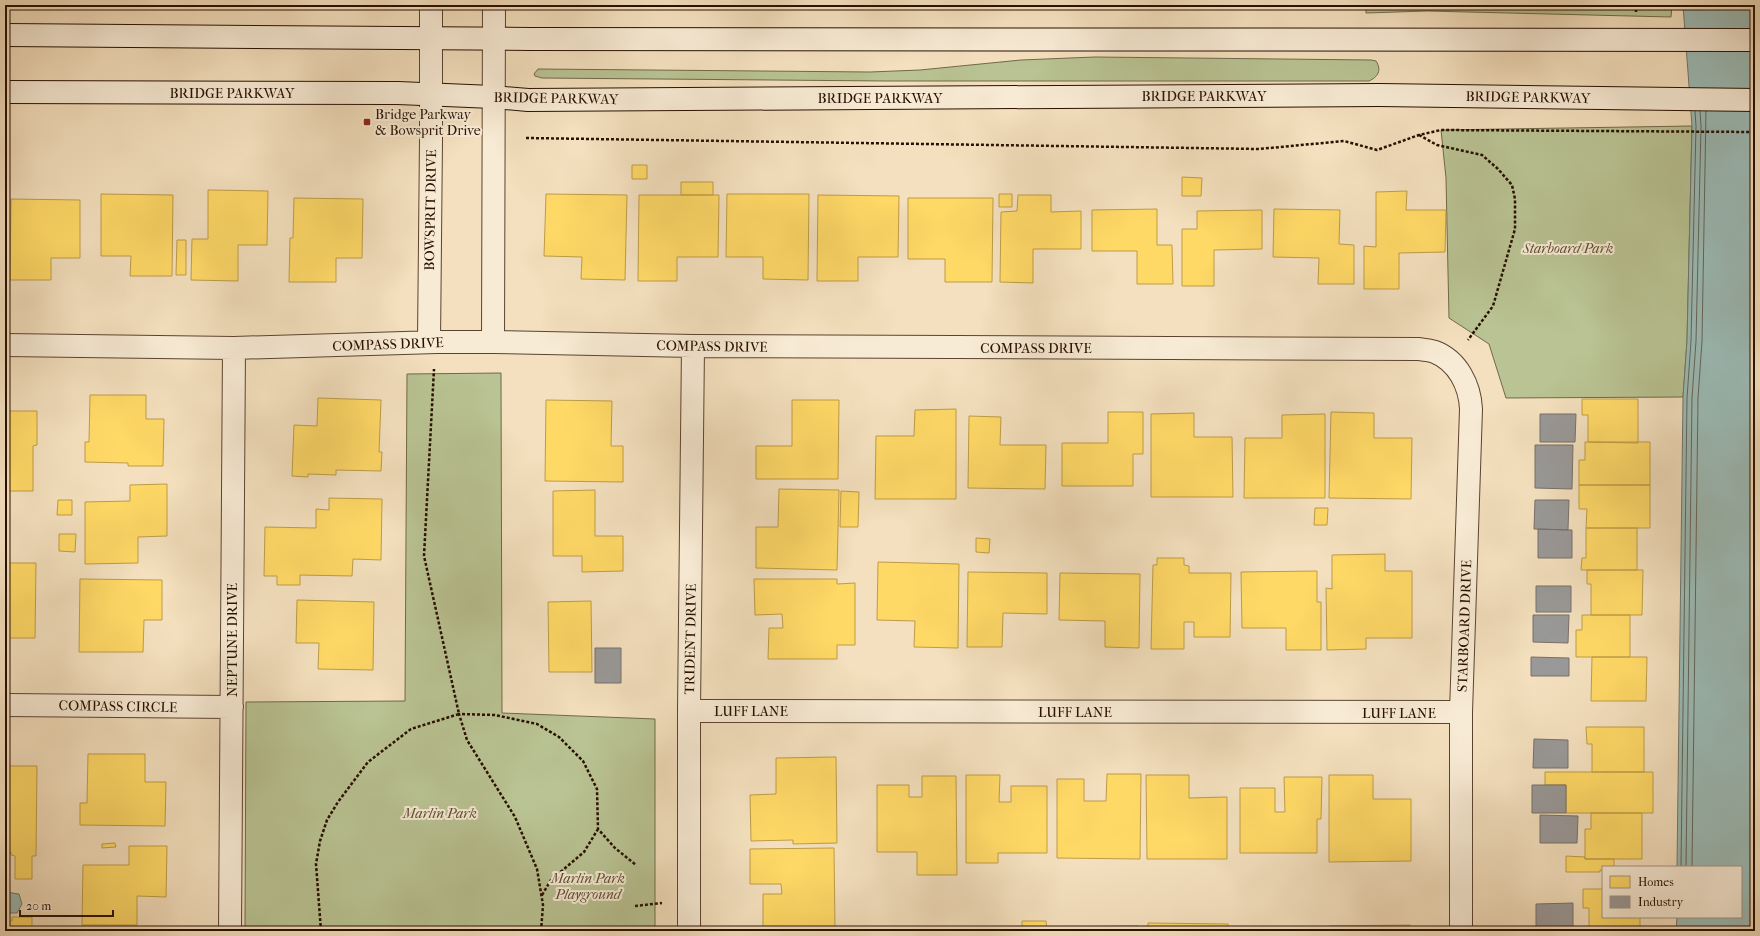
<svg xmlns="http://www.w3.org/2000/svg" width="1760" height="936" font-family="'IM FELL French Canon',serif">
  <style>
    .green { fill: #b9c393; stroke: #70694a }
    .water { fill: #9cbcb7; stroke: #6e776e }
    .homes { fill: #ffd966; stroke: #be9c47 }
    .industry { fill: #999; stroke: #77706b }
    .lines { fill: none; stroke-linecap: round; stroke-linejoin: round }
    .shore { stroke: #62665c; stroke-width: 1 }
    .street-casing { stroke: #5b4330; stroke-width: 24 }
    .secondary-casing { stroke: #280f00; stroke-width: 24 }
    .path { stroke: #280f00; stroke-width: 2.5; stroke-dasharray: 3 2; stroke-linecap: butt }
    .street { stroke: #f8ebd5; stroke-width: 22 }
    .secondary { stroke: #f8ebd5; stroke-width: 22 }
    .poi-dot { fill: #8f2418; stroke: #f8ebd5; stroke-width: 1.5 }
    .labels { text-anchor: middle; stroke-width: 4; stroke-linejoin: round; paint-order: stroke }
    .street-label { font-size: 14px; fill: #280f00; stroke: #f8ebd5 }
    .poi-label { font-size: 14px; fill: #280f00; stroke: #f8ebd5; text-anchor: start }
    .park-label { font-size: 14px; font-style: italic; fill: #5b4e33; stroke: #f8ebd5 }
  </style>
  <rect width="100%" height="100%" fill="#f4e0be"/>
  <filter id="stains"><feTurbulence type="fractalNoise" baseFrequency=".005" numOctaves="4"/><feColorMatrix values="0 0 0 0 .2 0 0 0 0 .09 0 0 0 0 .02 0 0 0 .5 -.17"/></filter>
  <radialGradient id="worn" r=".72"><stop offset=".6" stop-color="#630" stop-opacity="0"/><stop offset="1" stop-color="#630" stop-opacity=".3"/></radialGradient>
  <path class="green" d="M1366,5H1672L1671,17L1427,11L1366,13Z
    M1095,57L1371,60L1376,61C1382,70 1378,77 1369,81H886L542,78L535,76L534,74L538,69L870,72L920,70L1021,60Z
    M1692,126L1687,341L1683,397L1506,398L1489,344L1449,318L1446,178L1441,130Z
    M501,373L502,713L655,719V931H245L246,702L405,701L407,374Z"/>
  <path class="water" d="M1683,5H1755V931H1676L1677,917H1741V867H1677L1683,397L1687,341L1692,126Z
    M5,892L19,894L22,904L17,913H5Z"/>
  <path class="homes" d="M632,165H647V179H632Z
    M1182,177L1202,178L1201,196H1182Z
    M681,182H713V195H681Z
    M208,190L268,191L267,245H238V281L191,280L192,239H208Z
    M1407,191L1406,210H1446L1445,252L1399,253V289H1364V246L1376,247V192Z
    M101,194L173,195L172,276H130L131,256H101Z
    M546,194L627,195L625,280L581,279L582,257L544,256Z
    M727,194H809L808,280L763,279V257H726Z
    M999,194H1012V207H999Z
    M639,195H719L718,257H677V281H638Z
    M818,195L899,196L898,257H858V281H817Z
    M1018,195H1051V212L1081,211V249H1033V283L1000,282L1001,212L1017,211Z
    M294,198L363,199L362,258H336V282H289L290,238H293Z
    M908,198H993L992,282H945V259H908Z
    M11,199L80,200V258H51V280H10Z
    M1157,209V245H1172L1173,284H1137V251H1092V210Z
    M1274,209L1340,210L1339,244L1354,245V284H1318L1319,258L1273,257Z
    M1262,210V249L1214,250V286H1182V229H1197V211Z
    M177,240H186V275H176Z
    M90,395H146V419H164L163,466H128V463L85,462V442H89Z
    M318,398L381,400L379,452H382L381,471L336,470V475L308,474V477L292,476L294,425L317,426Z
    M1582,399H1638V443L1588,442V415H1582Z
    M546,400L612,401L611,446H623V482L545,481Z
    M792,400H839L838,479H756V446H792Z
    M956,409V499H875L876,436H914L915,410Z
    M5,411H37V445L33,446V491H5Z
    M1108,412H1143V454H1133V486H1062V443H1108Z
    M1331,412L1374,413V438H1412L1411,499L1329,498Z
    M1194,413V437H1232L1233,497H1151V414Z
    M1325,414V498H1244L1245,438H1282V415Z
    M969,416L1001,417L1000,445H1046L1045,489L968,488Z
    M1585,442H1650V485H1579V460H1585Z
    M167,484V536L138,537V563L85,564V502L130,501V485Z
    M1579,485H1650V528H1586L1587,509H1579Z
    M779,489L839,490L837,570L756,568V527H778Z
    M595,490V536H623V571L582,572V556H553V491Z
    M841,491L859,492L858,527H840Z
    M329,498L382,499L381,560L353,559L352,576L300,575V585H277V576H264L265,527L316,528V509L329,510Z
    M58,500H72V515H57Z
    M1315,508H1328L1327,525H1314Z
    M1586,528H1637V570H1581L1582,558H1586Z
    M59,534H76L75,552L59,551Z
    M976,538L990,539L989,553L976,552Z
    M1385,554V571H1412V638H1366V649L1327,650L1326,588L1332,589V555Z
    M1157,558H1184V565L1189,566V573H1231L1230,637H1194V622H1184V649H1151L1153,565H1157Z
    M878,562L959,564L958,648L914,647L915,621L877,620Z
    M5,563H36L35,638H5Z
    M1587,570H1643L1642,615H1591V584H1587Z
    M1317,571V602H1321V650H1286V628H1242L1241,572Z
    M968,572L1047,573V614L1003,613L1002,647H967Z
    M1060,573L1140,574L1139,648L1105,647V621L1059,620Z
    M80,579L162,580V620H144L143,652H79Z
    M754,579H837V584L855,583V645H837V659H768L769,628H783L782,614L755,615Z
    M297,600L374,602L373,670L318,669L319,643H296Z
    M591,601L592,672H549L548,602Z
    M1582,615H1630V657H1576V630H1582Z
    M1592,657H1647L1646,701H1591Z
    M1586,727H1644V772H1592V744H1587Z
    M88,754H145V782H166L165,826L80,825V803H87Z
    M836,757L837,843L793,844V840L751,841L750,795L776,794V758Z
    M5,766H37L36,856H32V879H15V856L11,855V852H5Z
    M1545,772H1653V813H1566V785H1545Z
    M1107,774H1141L1140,859L1057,858V779H1084V801H1106Z
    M966,775H1000L999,802H1011V786H1047V853H998V863H966Z
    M1146,775H1189V798L1227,797V859H1147Z
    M1329,775H1373V799H1411V861L1329,862Z
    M922,776H956L957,875H917V852H877V785H909V797H922Z
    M1284,777H1322L1321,819H1317V853H1240V788H1275V812H1285Z
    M1591,813H1642V859H1585V829H1591Z
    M115,843L116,847L102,848V844Z
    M129,846H167L166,897L137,896V925H82L83,865H129Z
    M834,848L835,929L763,930V894H782L781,884H750V849Z
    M1566,856L1585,857V859H1614V867H1603V870H1600V872H1566Z
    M1583,889H1603V917H1640V931H1589V908H1583Z
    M12,917H32V931H5V921H12Z
    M1022,921H1046L1047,931H1022Z
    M1148,923L1228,924V931H1148Z
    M1410,925V931H1329V926Z
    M1138,926V931H1058V927Z
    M909,928L950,929V931H909Z"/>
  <path class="industry" d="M1540,414H1576L1575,442H1540Z
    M1535,445H1573L1572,489L1535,488Z
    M1535,500H1569L1568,530L1534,529Z
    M1538,529L1572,530V558H1538Z
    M1536,586H1571V612H1536Z
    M1533,615H1569L1568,643L1533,642Z
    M595,648H621V683H595Z
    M1531,657L1569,658V676H1531Z
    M1534,739L1568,740V768H1533Z
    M1532,785H1566V813H1532Z
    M1540,815L1578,816L1577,843H1540Z
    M1573,903V931H1536V904Z"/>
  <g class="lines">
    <path class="shore" d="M1681,867L1687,398L1691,341L1696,126L1695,111
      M1686,867L1692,398L1696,341L1701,126L1700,111
      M1692,867L1698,398L1702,341L1706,111"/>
    <defs>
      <path id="street" d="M429,342L431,139V5
        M493,342L494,5
        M5,345L234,348L437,342H493L693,346L1419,349C1424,350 1430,350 1435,352C1458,361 1470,386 1471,409L1461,712V931
        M5,705L232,707
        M689,711L1461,712
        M230,931L234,348
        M689,931V711L693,346"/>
      <path id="secondary" d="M5,35L530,39L1755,40
        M5,92L398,93L493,97L528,100L1379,95L1755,100"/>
    </defs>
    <use href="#street" class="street-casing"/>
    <use href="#secondary" class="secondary-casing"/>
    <path class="path" d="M1636,12V5
      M1419,135L1437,145L1482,155L1498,169L1512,185L1515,199V229L1493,306L1468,340
      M526,138L1259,149L1344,141L1377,150L1419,135L1441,130L1755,132
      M542,895L551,880L584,852L598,829
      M635,906L662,903
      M321,931L316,864L320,841L327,820L338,802L368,762L411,729L459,714L424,556L434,369
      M541,931L543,905L537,869L515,817L467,740L459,714L495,715L537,724L559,737L583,761L597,789L598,829L615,848L636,865"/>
    <use href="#street" class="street"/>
    <use href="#secondary" class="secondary"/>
  </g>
  <rect class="poi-dot" x="363" y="118" width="8" height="8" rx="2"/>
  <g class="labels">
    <g class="street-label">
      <text x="232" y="98">BRIDGE PARKWAY</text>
      <text x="1204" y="101">BRIDGE PARKWAY</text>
      <text transform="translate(1528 97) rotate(1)" y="5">BRIDGE PARKWAY</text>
      <text transform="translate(556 98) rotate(1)" y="5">BRIDGE PARKWAY</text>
      <text x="880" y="103">BRIDGE PARKWAY</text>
      <text transform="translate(430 210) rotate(-89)" y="5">BOWSPRIT DRIVE</text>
      <text transform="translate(388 344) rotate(-2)" y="5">COMPASS DRIVE</text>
      <text transform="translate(712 346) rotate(1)" y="5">COMPASS DRIVE</text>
      <text x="1036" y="353">COMPASS DRIVE</text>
      <text transform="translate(1464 626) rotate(-88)" y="5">STARBOARD DRIVE</text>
      <text transform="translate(690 639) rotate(-89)" y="5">TRIDENT DRIVE</text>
      <text transform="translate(232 640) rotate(-90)" y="5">NEPTUNE DRIVE</text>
      <text transform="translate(118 706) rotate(1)" y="5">COMPASS CIRCLE</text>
      <text x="751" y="716">LUFF LANE</text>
      <text x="1075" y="717">LUFF LANE</text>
      <text x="1399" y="718">LUFF LANE</text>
    </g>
    <g class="poi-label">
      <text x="375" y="119">Bridge Parkway<tspan x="375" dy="16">&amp; Bowsprit Drive</tspan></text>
    </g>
    <g class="park-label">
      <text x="1568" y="253">Starboard Park</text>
      <text x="440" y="818">Marlin Park</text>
      <text x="588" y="883">Marlin Park<tspan x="588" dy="16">Playground</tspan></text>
    </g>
  </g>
  <rect width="1760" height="936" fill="none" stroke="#f4e0be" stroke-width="20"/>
  <rect x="6" y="6" width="1748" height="924" fill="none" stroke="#280f00" stroke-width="2"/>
  <rect x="10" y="10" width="1740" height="916" fill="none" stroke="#280f00"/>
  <rect x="1602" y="866" width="140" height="52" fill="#f8ebd5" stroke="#a59380"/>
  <rect x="1610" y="876" width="20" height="12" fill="#ffd966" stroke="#a59380"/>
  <text x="1638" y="886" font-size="12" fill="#280f00">Homes</text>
  <rect x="1610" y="896" width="20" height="12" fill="#999999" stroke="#a59380"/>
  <text x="1638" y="906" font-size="12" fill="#280f00">Industry</text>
  <path d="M20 910v6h93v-6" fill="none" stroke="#280f00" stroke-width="2"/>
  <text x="26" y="910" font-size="12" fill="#280f00" stroke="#f8ebd5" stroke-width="3" paint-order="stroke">20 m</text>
  <rect width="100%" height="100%" filter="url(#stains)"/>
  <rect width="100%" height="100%" fill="url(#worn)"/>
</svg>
